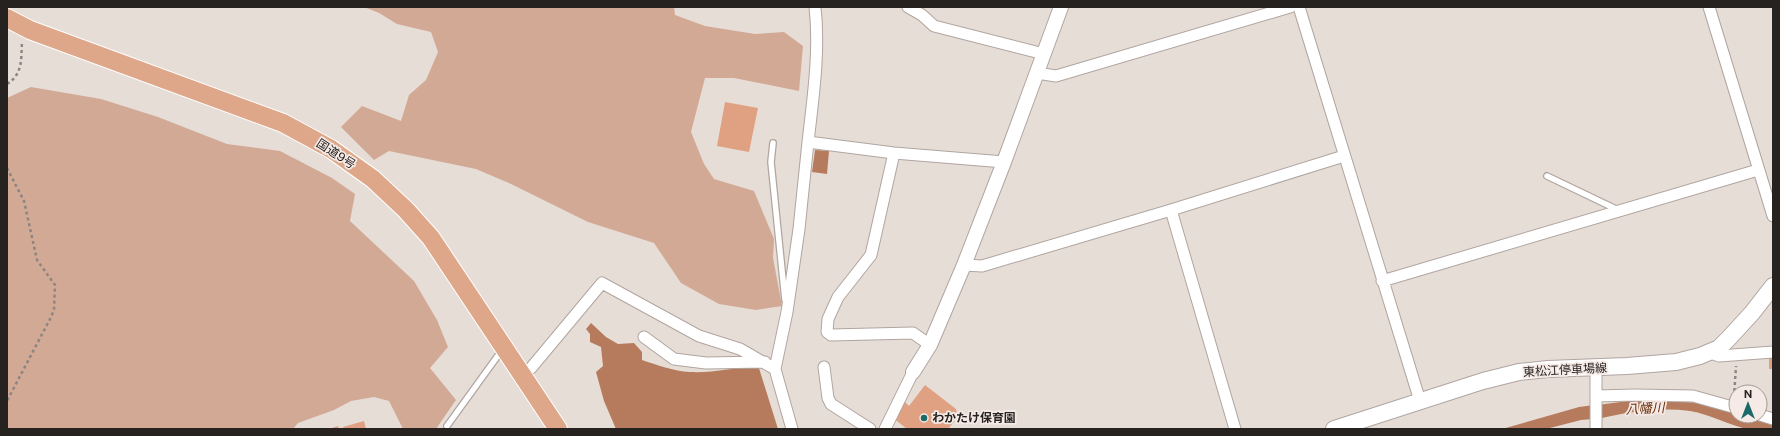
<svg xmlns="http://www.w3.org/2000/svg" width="1780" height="436" font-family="'Public Sans','Noto Sans JP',sans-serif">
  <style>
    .green { fill: #d2a995 }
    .water { fill: #b67b5c }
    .building { fill: #dfa182 }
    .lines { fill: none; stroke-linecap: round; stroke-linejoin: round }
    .service-casing { stroke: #b0a5a0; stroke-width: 8 }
    .minor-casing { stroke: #b0a5a0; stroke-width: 13 }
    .tertiary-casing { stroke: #b0a5a0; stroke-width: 16 }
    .secondary-casing { stroke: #b0a5a0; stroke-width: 18 }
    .trunk-casing { stroke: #fff; stroke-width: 20 }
    .path { stroke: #8d8581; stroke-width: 2.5; stroke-dasharray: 3 3; stroke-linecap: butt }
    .service { stroke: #fff; stroke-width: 5.5 }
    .minor { stroke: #fff; stroke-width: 11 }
    .tertiary { stroke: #fff; stroke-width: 14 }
    .secondary { stroke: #fff; stroke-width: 16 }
    .trunk { stroke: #dea78a; stroke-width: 18 }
    .poi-dot { fill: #1b696b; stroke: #f5eae5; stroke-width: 1.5 }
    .labels { text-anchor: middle; stroke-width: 3.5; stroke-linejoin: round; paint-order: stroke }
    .street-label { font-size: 12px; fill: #262220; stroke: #f5eae5 }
    .poi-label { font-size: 12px; font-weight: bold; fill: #262220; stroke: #f5eae5; text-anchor: start }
    .water-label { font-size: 13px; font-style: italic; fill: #662d0a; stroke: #f5eae5 }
  </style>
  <rect width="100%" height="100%" fill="#e7ddd7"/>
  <path class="green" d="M364,7H674L675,15L705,26L755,34L784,32L803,46L799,91L734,78H705L691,132L704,164L714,179L754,191L774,239L773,258L782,306L756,310L719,304L681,283L654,243L588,222L511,184L476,169L389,151L374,160L341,127L362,106L401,121L409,95L426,80L438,52L431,32L397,24L379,13Z
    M31,87L101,99L158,117L227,144L280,151L332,178L355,194L350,221L414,281L437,320L448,347L430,368L456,400L436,429H403L389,401L374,397L351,401L334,410L298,423L293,429H7V98Z"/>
  <path class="water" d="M815,150L829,151L827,174L812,172Z
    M591,323L606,337L618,344L634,343L642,352V360C657,365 673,371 690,372C713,373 736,368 758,365L778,429H616L604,401L596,372L603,366L601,347L590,342V334L586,329Z
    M1643,399L1699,403L1736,413V416H1747L1773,425V429C1765,429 1756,430 1748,429C1730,426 1710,414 1690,411C1659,407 1628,412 1598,419V405Z
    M1594,405L1593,419L1581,420L1546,429H1502L1579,407Z"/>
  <path class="building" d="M725,102L758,108L749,152L717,146Z
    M1769,356H1773V369H1769Z
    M925,385L956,409L958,417L948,429H907L893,418L905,402L909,406Z
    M364,421L366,429H344L343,427Z
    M338,426L339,429H329Z"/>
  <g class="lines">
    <defs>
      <path id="service" d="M773,143L771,162L785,300
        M1547,176L1616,209L1617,211
        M447,426L502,350"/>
      <path id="minor" d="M815,7C820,51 813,98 808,142L894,153L1004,162
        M908,7L922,15L934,26L1044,54
        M1299,7L1420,401
        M1709,7L1773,216
        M1037,73L1056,76L1290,7
        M894,153L871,255L838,297L828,319L827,332L831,335L913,333L930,345
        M964,265L982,266L1171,210
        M1382,281L1758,170
        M644,337L674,359L706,363L765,362
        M1711,353L1719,356L1773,352
        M824,367L828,398L831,404L870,429
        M521,375L531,368L602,283L699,336L740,349L775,369
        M1596,396L1635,395L1693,396L1736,408
        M1760,415L1773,419
        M792,429L775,369L787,312L799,229L808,142
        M885,429L913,372
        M1235,429L1171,210L1344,156
        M1596,429V367"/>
      <path id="tertiary" d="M913,372L930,345L964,265L1004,162L1061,7"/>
      <path id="secondary" d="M1334,429L1483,381L1519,372L1548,369L1627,366L1676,362L1700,356L1719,348L1729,338L1752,313L1773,286"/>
      <path id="trunk" d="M7,18L30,30L283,123L331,149L373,179L406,210L431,238L558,429"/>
    </defs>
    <use href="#service" class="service-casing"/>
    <use href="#minor" class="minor-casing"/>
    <use href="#tertiary" class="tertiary-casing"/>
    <use href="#secondary" class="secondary-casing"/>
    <use href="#trunk" class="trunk-casing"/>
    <path class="path" d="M7,84C23,74 21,59 22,42
      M7,168L24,201L37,260L55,285L54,310L50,319L7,401
      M1734,397L1736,366"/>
    <use href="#service" class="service"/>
    <use href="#minor" class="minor"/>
    <use href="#tertiary" class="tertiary"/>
    <use href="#secondary" class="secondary"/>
    <use href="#trunk" class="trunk"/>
  </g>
  <circle class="poi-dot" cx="924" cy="418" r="4"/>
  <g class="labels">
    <g class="street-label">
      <text transform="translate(336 154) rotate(33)" y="4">国道9号</text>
      <text transform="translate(1565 370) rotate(-3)" y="4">東松江停車場線</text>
    </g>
    <g class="poi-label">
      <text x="932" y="422">わかたけ保育園</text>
    </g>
    <g class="water-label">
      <text transform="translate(1645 408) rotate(-3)" y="5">八幡川</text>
    </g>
  </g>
  <rect width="1780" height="436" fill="none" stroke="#262220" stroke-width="16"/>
  <g transform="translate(1748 404)"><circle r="19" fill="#f5eae5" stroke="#a29a96"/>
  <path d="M0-3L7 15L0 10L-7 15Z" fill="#1b696b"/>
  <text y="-6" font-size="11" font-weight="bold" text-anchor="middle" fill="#262220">N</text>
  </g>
</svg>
